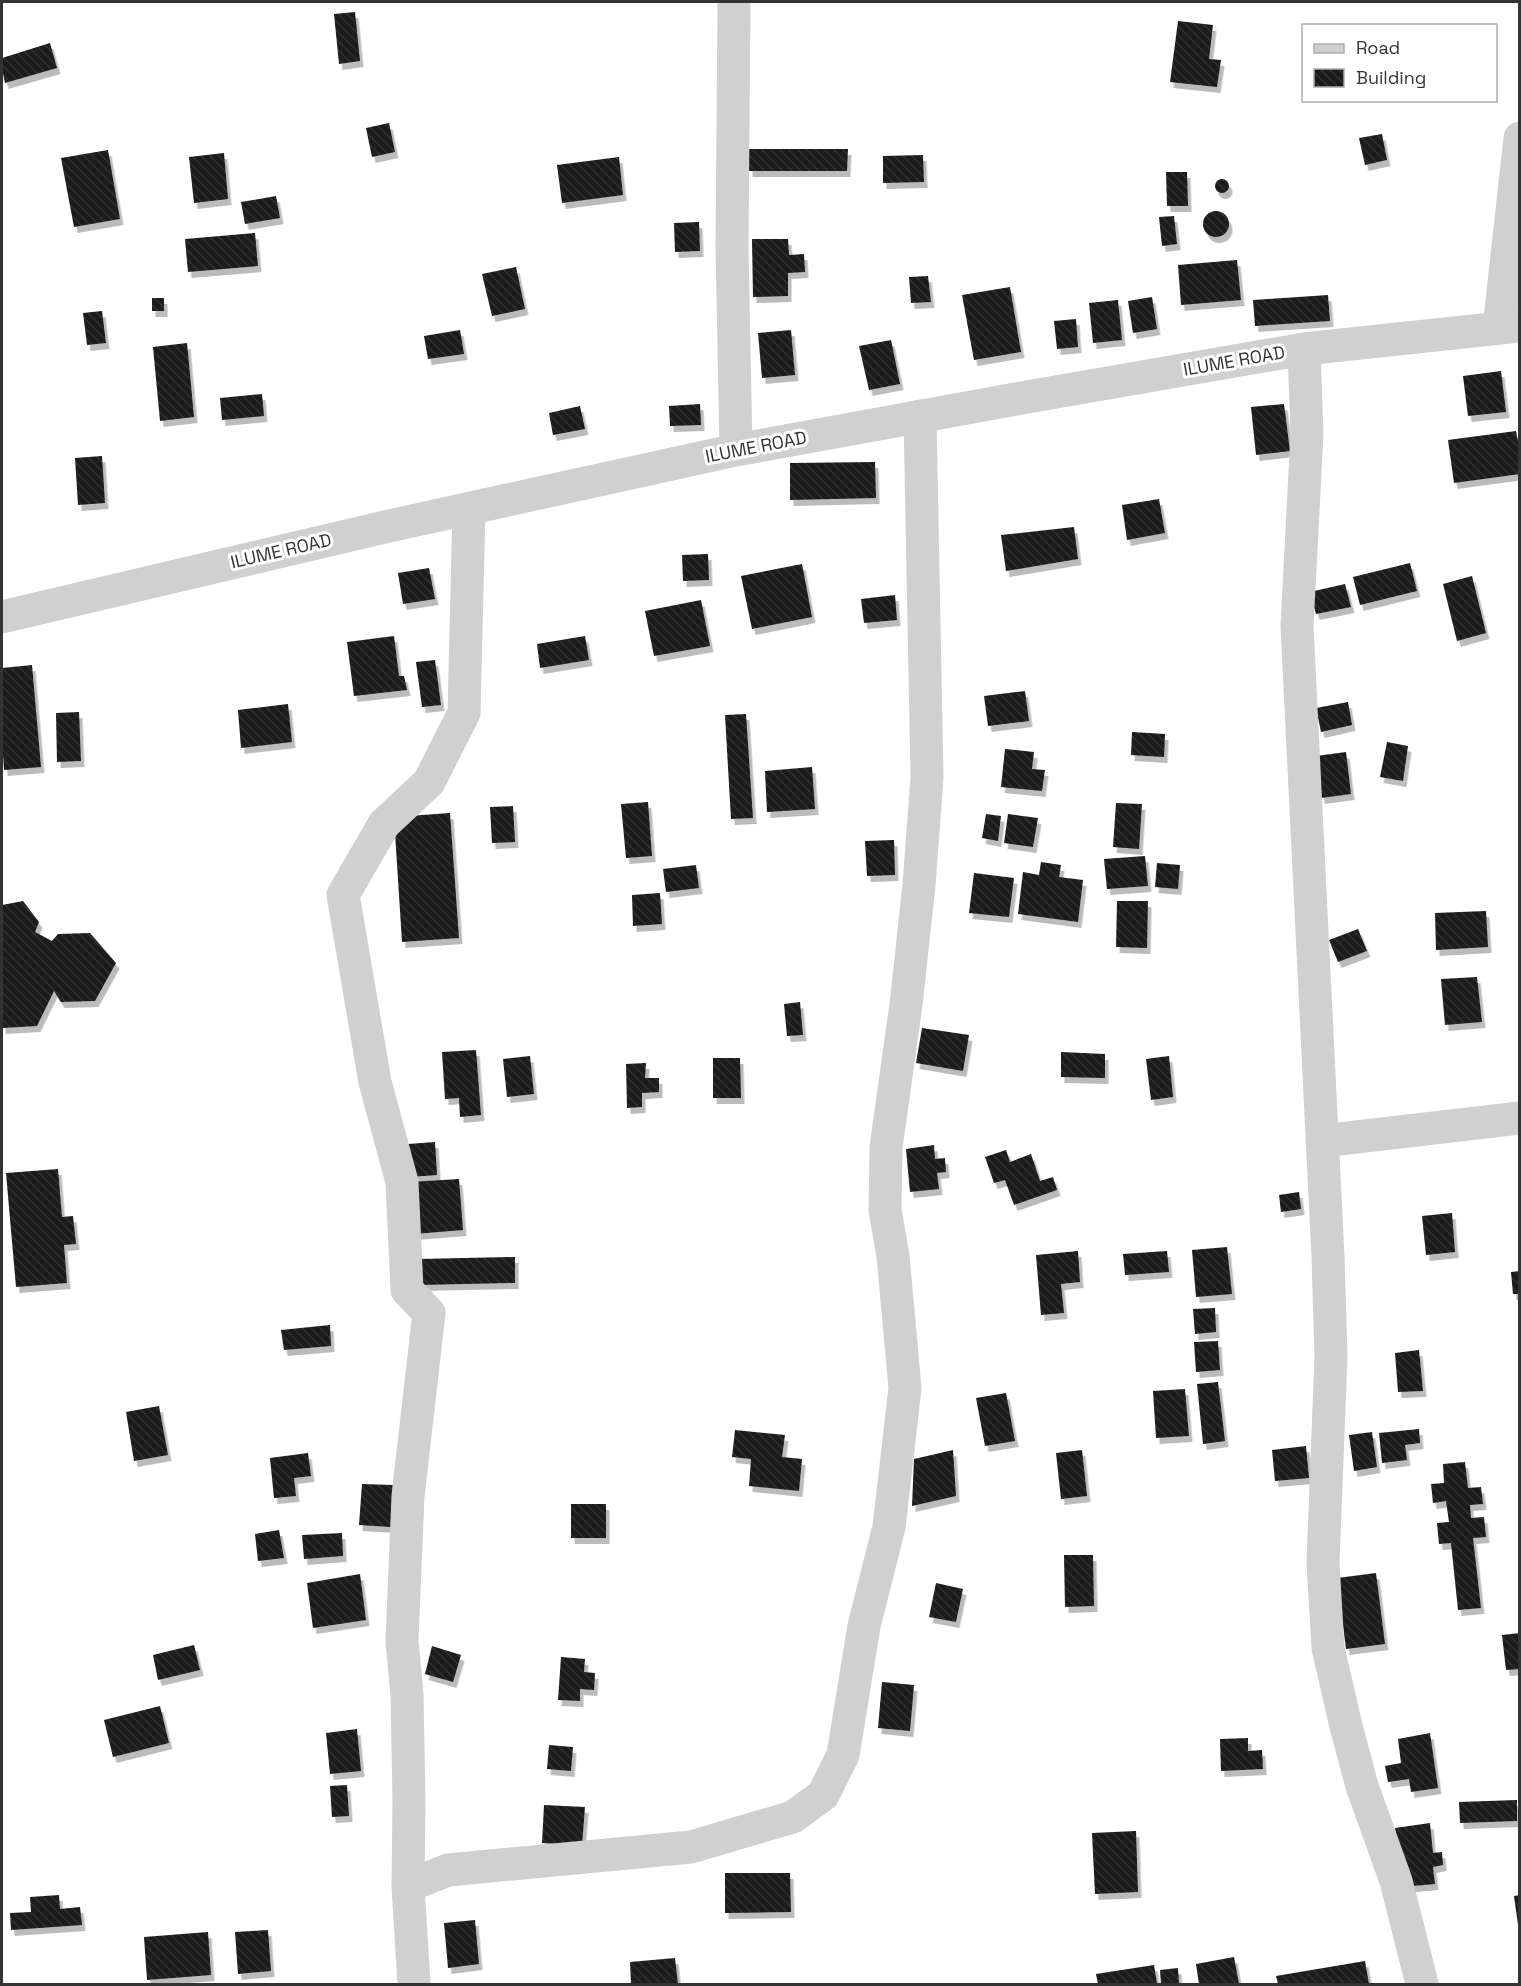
<svg xmlns="http://www.w3.org/2000/svg" width="1521" height="1986" font-family="'Space Grotesk',sans-serif">
  <style>
    .building { fill: url(#building-back-hatch); filter: url(#shadow) }
    .lines { fill: none; stroke-linecap: round; stroke-linejoin: round }
    .minor { stroke: #d0d0d0; stroke-width: 33 }
    .labels { text-anchor: middle; stroke-width: 6; stroke-linejoin: round; paint-order: stroke }
    .street-label { font-size: 18px; fill: #333; stroke: #fff }
  </style>
  <defs>
    <pattern id="building-back-hatch" width="6" height="6" patternUnits="userSpaceOnUse" patternTransform="scale(1.5)"><rect width="6" height="6" fill="#1a1a1a"/><path d="M-1 5l2 2M0 0l6 6M5-1l2 2" fill="none" stroke="#333"/></pattern>
    <filter id="shadow"><feDropShadow dx="3.5" dy="6" stdDeviation="0" flood-color="#0004"/></filter>
  </defs>
  <rect width="100%" height="100%" fill="#fff"/>
  <path class="building" d="M355,12L360,61L339,64L334,14Z
    M1178,21L1213,25L1209,59L1221,60L1217,87L1170,82Z
    M50,43L57,68L5,83L2,69V58Z
    M389,123L395,152L372,157L366,128Z
    M1382,134L1387,160L1365,165L1359,138Z
    M749,149H848L847,171H749Z
    M108,150L120,219L74,227L61,158Z
    M224,153L228,199L194,203L189,157Z
    M923,155L924,182L883,183V156Z
    M619,157L623,195L562,203L557,165Z
    M1166,172H1187L1188,206H1167Z
    M1215 186a7 7 0 1 1 14 0a7 7 0 1 1-14 0Z
    M276,196L280,218L245,224L241,202Z
    M1203 224a13 13 0 1 1 26 0a13 13 0 1 1-26 0Z
    M1174,216L1177,244L1162,246L1159,217Z
    M699,222L700,251L675,252L674,223Z
    M255,233L258,266L188,272L185,239Z
    M752,239H788L789,255L804,254L805,272L788,273V296L753,297Z
    M1237,260L1241,300L1181,305L1178,265Z
    M516,267L525,309L492,316L482,274Z
    M928,276L931,302L911,303L909,277Z
    M1010,287L1021,352L974,360L962,295Z
    M1328,295L1330,321L1255,326L1253,300Z
    M1152,297L1157,329L1133,333L1128,301Z
    M152,298H164V311H152Z
    M1118,300L1122,340L1093,343L1089,303Z
    M102,311L106,343L87,345L83,313Z
    M1076,319L1078,347L1057,349L1054,321Z
    M460,330L464,354L428,359L424,336Z
    M791,330L795,375L762,378L758,333Z
    M891,340L900,384L869,390L859,346Z
    M187,343L194,417L160,421L153,347Z
    M1501,371L1506,412L1468,416L1463,376Z
    M262,394L264,416L222,420L220,398Z
    M700,404L701,425L670,426L669,406Z
    M1284,404L1290,451L1256,455L1251,407Z
    M580,406L585,429L553,435L549,413Z
    M1516,431L1520,452V474L1454,483L1448,440Z
    M102,456L105,503L78,505L75,458Z
    M875,462L876,498L790,500V463Z
    M1159,499L1165,533L1127,540L1122,505Z
    M1074,527L1078,559L1006,571L1001,535Z
    M708,554L709,580L683,581L682,555Z
    M1410,563L1417,591L1360,605L1353,577Z
    M802,564L812,617L752,629L741,576Z
    M429,568L435,599L403,604L398,573Z
    M1472,576L1486,633L1457,641L1443,584Z
    M1345,584L1351,607L1316,614L1310,592Z
    M895,595L897,620L864,623L861,599Z
    M701,600L710,646L654,656L645,611Z
    M394,636L399,676H404L407,690L354,696L347,642Z
    M585,636L589,660L540,668L537,644Z
    M435,660L441,705L422,707L416,662Z
    M32,665L41,767L4,770L2,740V668Z
    M1025,691L1029,721L988,726L984,696Z
    M1348,702L1352,725L1321,732L1316,708Z
    M288,704L292,742L241,748L238,710Z
    M79,712L81,761L57,762L56,713Z
    M746,714L753,818L731,819L725,715Z
    M1132,732L1165,734L1164,757L1131,755Z
    M1387,742L1408,746L1403,781L1380,777Z
    M1005,749L1034,752L1032,769L1045,770L1042,791L1001,787Z
    M1346,752L1351,794L1321,798L1316,756Z
    M812,767L815,809L767,812L765,771Z
    M648,802L652,856L626,858L621,804Z
    M1116,803L1142,804L1139,849L1113,847Z
    M513,806L515,842L492,843L490,807Z
    M450,813L459,938L402,942L394,817Z
    M986,814L1001,816L998,841L982,838Z
    M1008,814L1038,818L1033,847L1004,843Z
    M894,840L895,875L867,876L865,841Z
    M1145,856L1148,886L1107,889L1104,859Z
    M1041,862L1061,865L1059,877L1083,880L1078,922L1018,914L1023,872L1039,875Z
    M1157,863L1180,865L1178,889L1155,887Z
    M696,865L699,888L666,892L663,869Z
    M974,873L1014,878L1009,917L969,913Z
    M660,893L662,924L633,926L632,895Z
    M23,901L39,922L35,932L52,941L58,934L90,933L116,963L95,1001L61,1002L54,991L37,1026L2,1028V905Z
    M1117,901H1148L1147,948L1116,947Z
    M1486,911L1488,947L1436,950L1435,913Z
    M1358,929L1367,951L1338,962L1329,940Z
    M1477,977L1482,1022L1445,1025L1441,979Z
    M800,1002L803,1035L787,1036L784,1004Z
    M922,1028L969,1035L963,1071L916,1063Z
    M476,1050L481,1115L460,1117L459,1098L445,1099L442,1052Z
    M1061,1052L1105,1054V1078L1061,1077Z
    M530,1056L534,1094L507,1097L503,1059Z
    M1169,1056L1173,1097L1151,1100L1146,1059Z
    M713,1058H740L741,1098H713Z
    M646,1063L645,1078H659V1092L642,1093V1107L627,1108L626,1064Z
    M435,1142L437,1175L410,1177L408,1144Z
    M934,1145L935,1159L945,1158L946,1172L937,1173L939,1189L910,1192L906,1149Z
    M1006,1150L1010,1162L1031,1154L1040,1181L1053,1177L1057,1190L1014,1205L1005,1180L994,1183L985,1157Z
    M58,1169L62,1217L73,1216L76,1244L64,1245L67,1283L16,1287L6,1173Z
    M459,1179L463,1230L414,1234L410,1182Z
    M1299,1192L1301,1209L1281,1212L1279,1195Z
    M1452,1213L1455,1252L1426,1255L1422,1216Z
    M1227,1247L1232,1294L1196,1297L1192,1250Z
    M1078,1251L1080,1282L1061,1284L1064,1313L1041,1315L1036,1255Z
    M1167,1251L1169,1272L1125,1275L1123,1254Z
    M515,1257V1283L418,1285V1259Z
    M1520,1271V1294H1513L1511,1272Z
    M1215,1308L1216,1332L1195,1334L1193,1309Z
    M330,1325L331,1346L284,1350L281,1330Z
    M1218,1341L1220,1370L1196,1372L1194,1342Z
    M1419,1350L1423,1391L1398,1392L1395,1353Z
    M1218,1382L1225,1441L1203,1444L1197,1384Z
    M1185,1389L1189,1436L1156,1438L1153,1391Z
    M1006,1393L1015,1441L985,1446L976,1398Z
    M159,1406L168,1455L134,1461L126,1412Z
    M1419,1429L1420,1443L1405,1445L1407,1460L1382,1463L1379,1433Z
    M735,1430L785,1435L782,1457L802,1459L799,1491L749,1486L751,1459L732,1457Z
    M1372,1432L1377,1467L1354,1471L1349,1435Z
    M1306,1446L1309,1478L1275,1481L1272,1450Z
    M953,1450L956,1496L912,1506L914,1459Z
    M1082,1450L1087,1496L1061,1499L1056,1453Z
    M308,1453L311,1476L294,1478L296,1496L274,1498L270,1458Z
    M1465,1462L1468,1488L1481,1487L1483,1504L1470,1505L1471,1518L1484,1517L1486,1537L1473,1538L1481,1608L1458,1610L1451,1543L1439,1544L1437,1523L1449,1522L1446,1501L1433,1503L1431,1484L1444,1483L1443,1464Z
    M362,1484L393,1485L391,1527L359,1525Z
    M571,1504H606V1538H571Z
    M279,1530L284,1558L258,1561L255,1534Z
    M342,1533L343,1556L304,1559L302,1535Z
    M1064,1555H1093L1094,1606L1065,1607Z
    M1376,1573L1385,1644L1346,1649L1337,1578Z
    M360,1574L366,1620L313,1628L307,1583Z
    M936,1583L963,1589L956,1622L929,1617Z
    M1520,1633V1669L1506,1670L1502,1635Z
    M194,1645L200,1670L158,1680L153,1655Z
    M432,1646L461,1655L453,1682L425,1674Z
    M561,1657L585,1659L584,1672L595,1673L594,1690L580,1689V1701L558,1700Z
    M882,1682L914,1685L910,1731L878,1728Z
    M160,1706L169,1743L113,1757L104,1720Z
    M357,1729L361,1771L330,1774L326,1733Z
    M1430,1733L1438,1788L1411,1792L1409,1779L1388,1782L1385,1766L1401,1763L1398,1739Z
    M1248,1738V1751L1262,1750L1263,1769L1221,1771L1220,1739Z
    M549,1745L573,1747L571,1771L547,1769Z
    M347,1785L349,1816L332,1817L330,1786Z
    M1517,1800V1821L1460,1823L1459,1802Z
    M544,1805L585,1807L582,1845L542,1843Z
    M1430,1823L1433,1853L1442,1852L1443,1865L1433,1867L1435,1884L1402,1887L1395,1828Z
    M1136,1831L1138,1892L1095,1894L1092,1833Z
    M725,1873H790L791,1912L725,1913Z
    M59,1895L60,1909L80,1907L82,1925L11,1930L10,1913L31,1912L30,1897Z
    M1520,1895V1925H1518L1514,1896Z
    M475,1920L479,1964L448,1968L444,1923Z
    M268,1930L271,1971L238,1974L235,1932Z
    M208,1932L211,1975L147,1980L144,1937Z
    M1234,1957L1239,1984H1199L1196,1964Z
    M675,1958L678,1984H631L630,1962Z
    M1365,1961L1369,1984H1278L1276,1976Z
    M1154,1965L1157,1984H1098L1096,1974Z
    M1178,1968L1179,1984H1161L1160,1970Z"/>
  <g class="lines">
    <path class="minor" d="M734,2L732,247L736,450
      M1499,328L1520,138
      M1304,349L1307,434L1297,626L1328,1257L1331,1356L1323,1563L1328,1648L1346,1726L1362,1786L1396,1881L1422,1984
      M2,617L389,526L736,450L1027,397L1304,349L1520,326
      M1322,1141L1520,1118
      M408,1886L409,1800L407,1695L402,1641L408,1496L429,1313L407,1290L402,1182L375,1082L343,895L384,824L429,782L464,713L469,509
      M414,1984L408,1886L448,1870L691,1847L793,1817L823,1795L843,1755L864,1626L889,1527L905,1388L893,1256L885,1210L886,1147L906,1005L919,885L927,778L920,416"/>
  </g>
  <g class="labels">
    <g class="street-label">
      <text transform="translate(1234 361) rotate(-10)" y="6">ILUME ROAD</text>
      <text transform="translate(756 447) rotate(-11)" y="6">ILUME ROAD</text>
      <text transform="translate(281 551) rotate(-13)" y="6">ILUME ROAD</text>
    </g>
  </g>
  <rect width="1521" height="1986" fill="none" stroke="#333333" stroke-width="6"/>
  <rect x="1302" y="24" width="195" height="78" fill="#ffffff" stroke="#adadad" stroke-width="1.5"/>
  <rect x="1314" y="44" width="30" height="9" fill="#d0d0d0" stroke="#adadad" stroke-width="1.5"/>
  <text x="1356" y="54" font-size="18" fill="#333333">Road</text>
  <rect x="1314" y="69" width="30" height="18" fill="url(#building-back-hatch)" stroke="#adadad" stroke-width="1.5"/>
  <text x="1356" y="84" font-size="18" fill="#333333">Building</text>
</svg>
